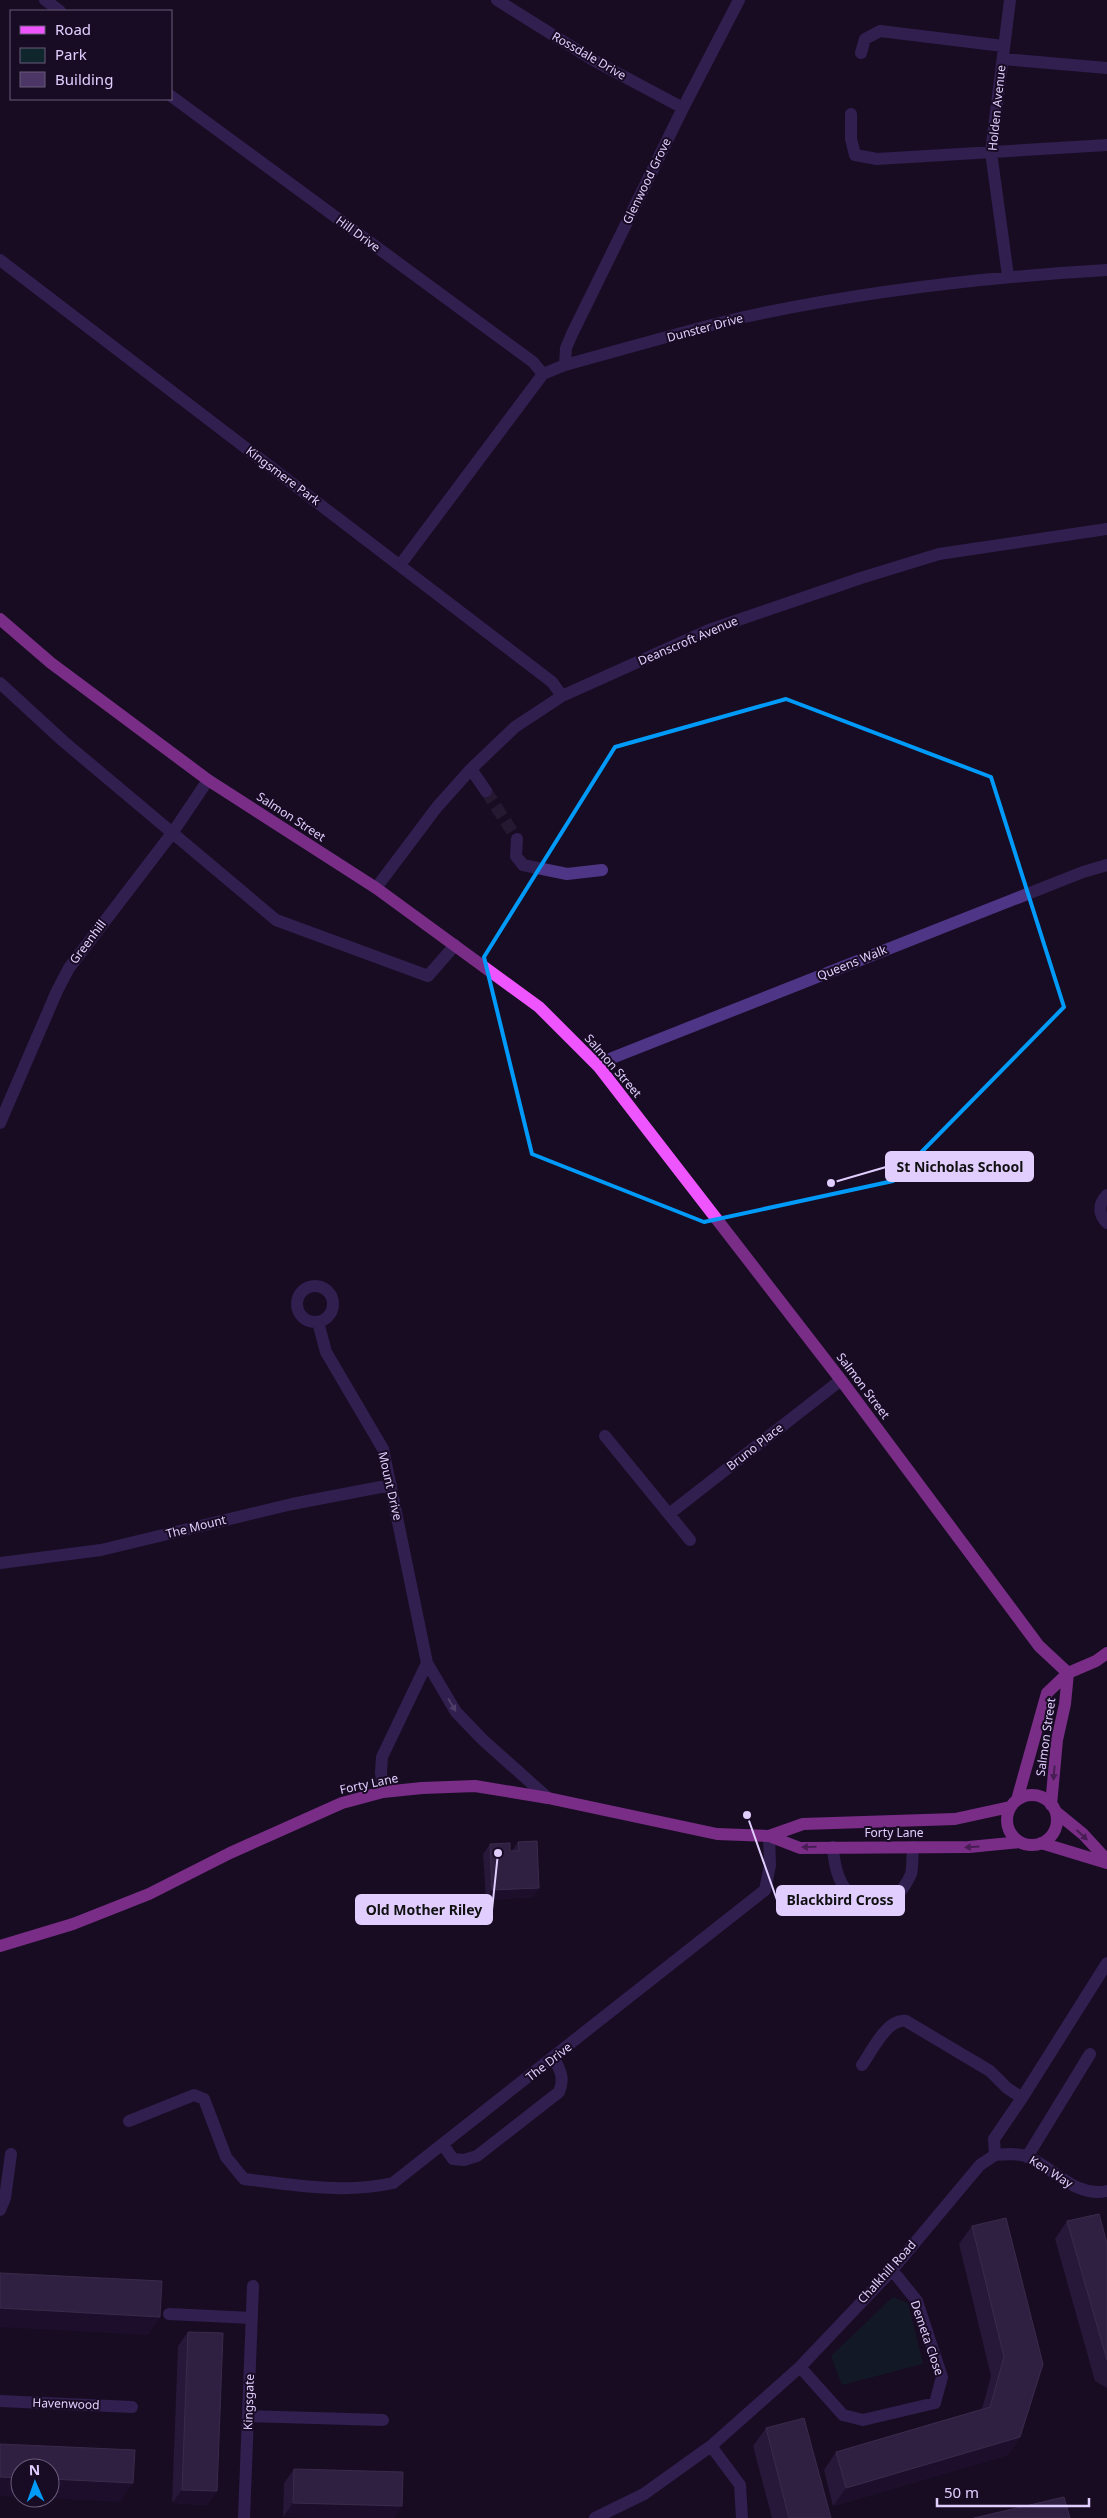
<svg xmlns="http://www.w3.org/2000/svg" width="1107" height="2518" font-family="'Noto Sans',sans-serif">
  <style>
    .green { fill: #0f262d }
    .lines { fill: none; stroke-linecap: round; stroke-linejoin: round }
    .minor-tunnel { stroke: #352944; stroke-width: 12; stroke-dasharray: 12 6; stroke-linecap: butt }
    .minor { stroke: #4e3585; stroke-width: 12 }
    .major { stroke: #ef55ff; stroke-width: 12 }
    .wall { fill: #3a2452 }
    .shaded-wall { fill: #241337 }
    .building { fill: #4c3665; stroke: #634e7d }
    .oneway { fill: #907abc }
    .oneway2 { fill: #833091 }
    .marked { fill: none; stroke: #009af9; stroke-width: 4; stroke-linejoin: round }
    .labels { text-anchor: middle; stroke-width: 4; stroke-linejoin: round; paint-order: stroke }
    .street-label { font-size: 12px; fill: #e1ceff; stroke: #170c23 }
    .leader { fill: none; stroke: #e1ceff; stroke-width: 2 }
    .callout-dot { fill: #e1ceff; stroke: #170c23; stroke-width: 2 }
    .callout { fill: #e1ceff; stroke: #e1ceff; stroke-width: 2 }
    .callout-label { font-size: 14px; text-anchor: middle; font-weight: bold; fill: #111 }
  </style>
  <rect width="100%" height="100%" fill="#170c23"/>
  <path class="green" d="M893,2297L908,2303L923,2364L842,2385L831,2356Z"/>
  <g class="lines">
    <path class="minor-tunnel" d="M486,791L517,839"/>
    <path class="minor" d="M45,0L60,11
      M497,0L593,60L683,108
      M861,53L865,39L880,31L1003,46
      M1003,59L1107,68
      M171,96L533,362L543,374
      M851,114V139L855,155L877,159L1107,145
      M0,260L552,682L562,696
      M1008,276L991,152L1010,0
      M565,365L566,348L572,334L683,108L739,0
      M400,565L543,374L565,365C625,349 684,331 744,317C864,291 985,277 1107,270
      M0,683L63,741L276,920L428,976L455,945
      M471,769L486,791
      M517,839L516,856L523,865L567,874L602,870
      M376,888L437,807L471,769L515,727L562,696L709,630L861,578L939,554L1107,529
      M599,1067L612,1058L1083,872L1107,865
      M0,1123L57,991L69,968L173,832L208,780
      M1107,1195C1098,1204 1098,1214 1107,1223
      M297 1304a18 18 0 1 1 36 0a18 18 0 1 1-36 0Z
      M318,1322L326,1352L383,1449L427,1663L456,1712L483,1740L548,1798
      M605,1436L690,1540
      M669,1514L841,1380
      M0,1563L101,1550L292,1504L391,1485
      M383,1792L381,1772L382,1757L427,1663
      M833,1847C834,1863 838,1886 853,1896C862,1903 884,1900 895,1896C901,1893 908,1881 911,1874C913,1866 912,1855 913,1847
      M862,2065C872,2051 887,2018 906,2021L990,2071L1007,2088L1022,2098
      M129,2121L194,2095L204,2099L226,2157L244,2179C293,2185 344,2194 393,2183L765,1890L770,1865L769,1836
      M443,2145L453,2159L464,2160L477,2156L559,2092C565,2078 560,2070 554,2058
      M995,2155C1006,2154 1015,2153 1026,2156C1054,2167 1074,2198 1107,2191
      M1027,2157L1090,2054
      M0,2210L5,2198L11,2154
      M169,2314L252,2318
      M800,2367L843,2415L863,2420L935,2403L942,2377L917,2301L892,2270
      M0,2401L132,2407
      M248,2416L383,2420
      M711,2446L740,2485L742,2518
      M244,2518L253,2286
      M595,2518L644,2494L711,2446L800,2367L892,2270L980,2165L995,2155L994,2139L1022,2098L1107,1963"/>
    <path class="major" d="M0,619L51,663L208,780L376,888L539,1007L599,1067L841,1380L1039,1646L1068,1673
      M1007 1820a25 25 0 1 1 50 0a25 25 0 1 1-50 0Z
      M1017,1800L1047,1693L1068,1673L1096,1661L1107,1653
      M1051,1805L1057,1740L1065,1704L1068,1673
      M1056,1812L1083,1834L1107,1860
      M769,1836L803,1824L955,1819L1010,1807
      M1041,1843L1107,1863
      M0,1946L73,1924L149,1894L230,1853L342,1803L383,1792L422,1788L475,1786L548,1798L717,1834L769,1836L800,1848L969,1847L1020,1842"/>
  </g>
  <path class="wall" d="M518,1842L533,1897L486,1900L483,1854L490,1844L510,1851H512Z
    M1067,2221L1107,2243V2388L1095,2381L1055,2239Z
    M972,2226L1043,2364L1020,2437L1008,2455L833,2506L824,2470L836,2452L982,2409L991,2376L959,2244Z
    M188,2332L217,2491L207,2505L172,2503L178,2346Z
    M766,2428L831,2518H772L753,2446Z
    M294,2469L394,2518L283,2517L284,2483Z"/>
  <path class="shaded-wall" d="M539,1888L533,1897L486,1900L492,1890Z
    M0,2308L160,2317L148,2335L0,2327Z
    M1020,2437L1008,2455L833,2506L846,2488Z
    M0,2477L20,2478V2497L0,2496Z
    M50,2479L133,2483L120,2502L46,2498H50Z
    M182,2490L217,2491L207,2505L172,2503Z
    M293,2503L402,2506L394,2518H330L283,2517Z"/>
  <path class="building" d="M537,1841L539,1888L492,1890L490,1844L510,1843V1851H519L518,1842Z
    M1099,2214L1107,2243V2360L1067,2221Z
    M1006,2218L1043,2364L1020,2437L846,2488L836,2452L990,2407L1004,2357L972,2226Z
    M0,2273L162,2281L160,2317L0,2308Z
    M188,2332L223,2333L217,2491L182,2490Z
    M804,2418L831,2518H789L766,2428Z
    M0,2444L135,2450L133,2483L50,2479V2468H20V2478L0,2477Z
    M294,2469L403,2472L402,2506L293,2503Z
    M1064,2497L1070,2518H974Z"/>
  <defs><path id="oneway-solid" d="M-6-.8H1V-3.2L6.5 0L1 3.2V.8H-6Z" transform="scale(1.25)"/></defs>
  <use class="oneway" href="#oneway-solid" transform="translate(452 1705) rotate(59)"/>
  <g class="oneway2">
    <use href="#oneway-solid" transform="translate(1054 1773) rotate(95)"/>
    <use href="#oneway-solid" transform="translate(1082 1835) rotate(43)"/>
    <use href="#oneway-solid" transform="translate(809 1847) rotate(179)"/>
    <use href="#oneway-solid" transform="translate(972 1847) rotate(176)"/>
  </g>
  <path d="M0 0H1107V2518H0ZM786,699L991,777L1064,1007L893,1181L704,1222L532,1154L484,957L615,747Z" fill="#170c23" fill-opacity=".55" fill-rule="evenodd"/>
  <path class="marked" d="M786,699L991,777L1064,1007L893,1181L704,1222L532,1154L484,957L615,747Z"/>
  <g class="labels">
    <g class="street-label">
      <text transform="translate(589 56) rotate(30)" y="4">Rossdale Drive</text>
      <text transform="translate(997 108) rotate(-84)" y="4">Holden Avenue</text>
      <text transform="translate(647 181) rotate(-64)" y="4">Glenwood Grove</text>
      <text transform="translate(358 234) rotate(36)" y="4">Hill Drive</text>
      <text transform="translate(705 328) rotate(-15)" y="4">Dunster Drive</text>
      <text transform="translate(283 476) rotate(37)" y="4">Kingsmere Park</text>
      <text transform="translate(688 641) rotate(-23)" y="4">Deanscroft Avenue</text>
      <text transform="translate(291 817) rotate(33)" y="4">Salmon Street</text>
      <text transform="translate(88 942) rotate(-53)" y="4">Greenhill</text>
      <text transform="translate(852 963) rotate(-22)" y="4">Queens Walk</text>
      <text transform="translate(613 1066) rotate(49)" y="4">Salmon Street</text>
      <text transform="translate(863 1386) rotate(53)" y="4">Salmon Street</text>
      <text transform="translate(755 1447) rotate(-38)" y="4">Bruno Place</text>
      <text transform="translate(390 1486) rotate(77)" y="4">Mount Drive</text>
      <text transform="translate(196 1527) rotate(-14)" y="4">The Mount</text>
      <text transform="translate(1046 1737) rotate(-82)" y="4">Salmon Street</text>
      <text transform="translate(369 1784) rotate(-12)" y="4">Forty Lane</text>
      <text x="894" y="1837">Forty Lane</text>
      <text transform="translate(549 2062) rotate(-38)" y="4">The Drive</text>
      <text transform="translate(1051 2172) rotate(32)" y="4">Ken Way</text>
      <text transform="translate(887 2272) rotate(-48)" y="4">Chalkhill Road</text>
      <text transform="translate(927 2338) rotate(71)" y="4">Demeta Close</text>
      <text transform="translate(249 2402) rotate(-88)" y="4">Kingsgate</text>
      <text transform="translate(66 2404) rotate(2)" y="4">Havenwood</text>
    </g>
  </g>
  <path class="leader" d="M831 1183L886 1167M747 1815L777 1900M498 1853L492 1910"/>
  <g class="callout-dot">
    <circle cx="831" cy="1183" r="5"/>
    <circle cx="747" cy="1815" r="5"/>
    <circle cx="498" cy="1853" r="5"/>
  </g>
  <g class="callout">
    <rect x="886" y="1152" width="147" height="29" rx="5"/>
    <rect x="777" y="1886" width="127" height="29" rx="5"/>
    <rect x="356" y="1895" width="136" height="29" rx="5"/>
  </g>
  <g class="callout-label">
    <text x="960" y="1172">St Nicholas School</text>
    <text x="840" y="1905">Blackbird Cross</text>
    <text x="424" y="1915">Old Mother Riley</text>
  </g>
  <rect x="10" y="10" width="162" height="90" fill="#170c23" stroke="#685a7b"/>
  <rect x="20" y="26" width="25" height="8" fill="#ef55ff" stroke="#685a7b"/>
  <text x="55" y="35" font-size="15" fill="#e1ceff">Road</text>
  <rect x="20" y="48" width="25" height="15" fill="#0f262d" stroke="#685a7b"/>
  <text x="55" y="60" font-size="15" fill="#e1ceff">Park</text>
  <rect x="20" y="72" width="25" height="15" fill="#4c3665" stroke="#685a7b"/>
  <text x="55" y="85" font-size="15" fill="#e1ceff">Building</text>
  <g transform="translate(35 2483) rotate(358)"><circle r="24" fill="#170c23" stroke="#685a7b"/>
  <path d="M0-4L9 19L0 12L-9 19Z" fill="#009af9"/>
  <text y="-8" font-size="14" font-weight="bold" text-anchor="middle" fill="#e1ceff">N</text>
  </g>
  <path d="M937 2498v8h152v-8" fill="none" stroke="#e1ceff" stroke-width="2.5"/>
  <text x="944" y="2498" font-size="15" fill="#e1ceff" stroke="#170c23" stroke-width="4" paint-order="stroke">50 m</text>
</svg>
